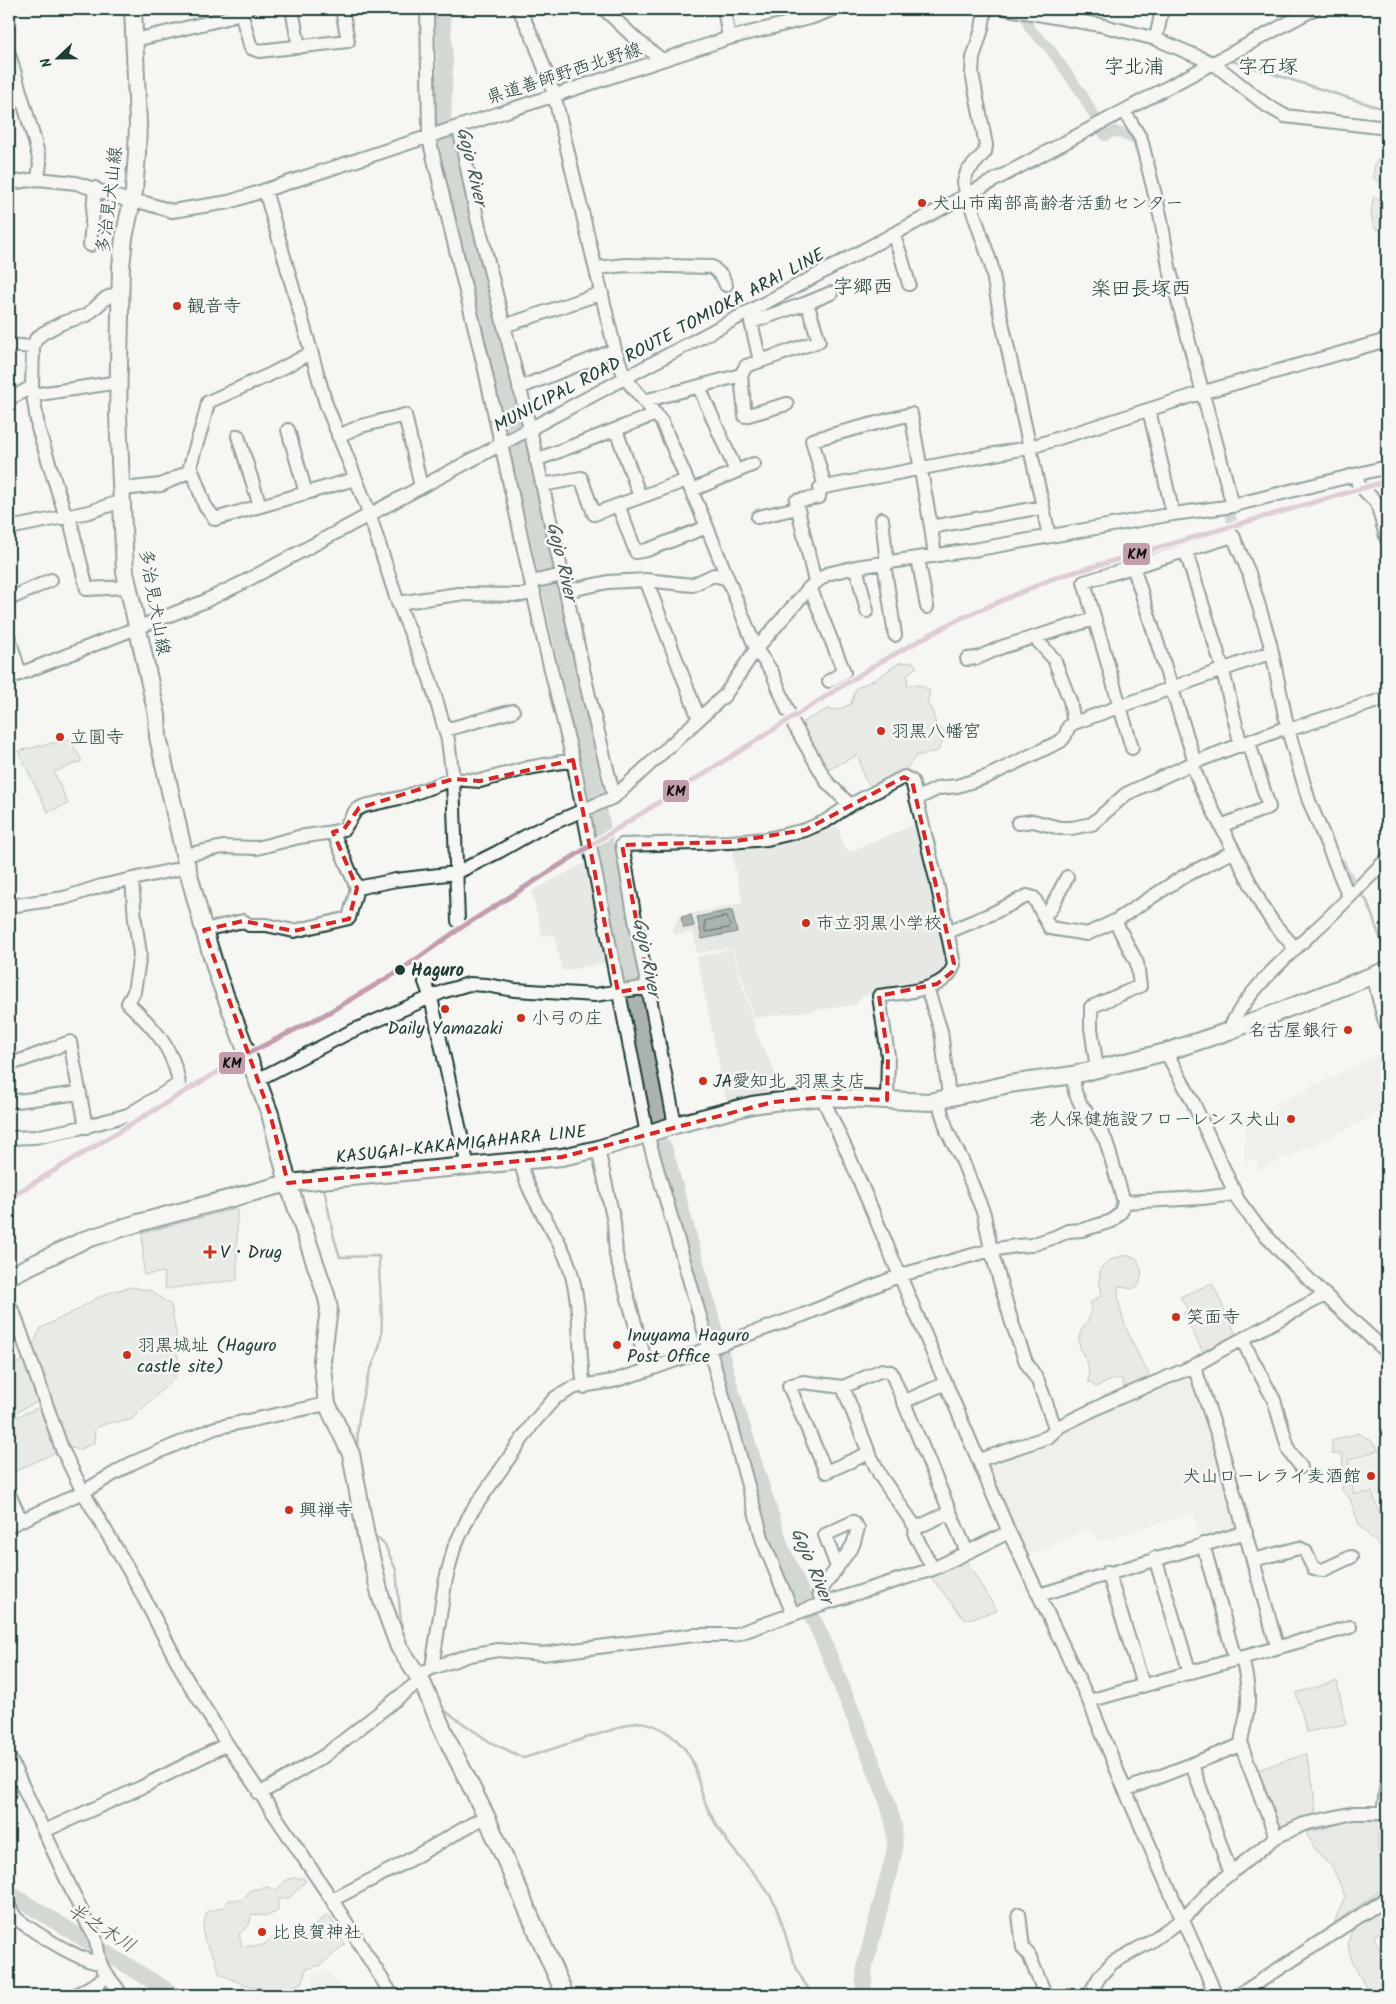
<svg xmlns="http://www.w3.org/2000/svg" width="1396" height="2004" font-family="Kalam,'Klee One',sans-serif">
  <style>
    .built { fill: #e6e8e4 }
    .green { fill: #d6dbd6; stroke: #7a8c85 }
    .water { fill: #aab3ae; stroke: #72847d }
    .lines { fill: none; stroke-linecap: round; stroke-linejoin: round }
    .shore { stroke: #576c65; stroke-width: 1 }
    .stream { stroke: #72847d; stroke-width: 2.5 }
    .canal { stroke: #aab3ae; stroke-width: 10 }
    .river { stroke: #aab3ae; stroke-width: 16 }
    .minor-casing { stroke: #1f3d34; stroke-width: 16 }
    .major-casing { stroke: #1f3d34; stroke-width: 20 }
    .minor { stroke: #f6f6f2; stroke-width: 12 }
    .major { stroke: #f6f6f2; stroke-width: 16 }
    .rail-1-casing { stroke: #f6f6f2; stroke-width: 9 }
    .rail-1 { stroke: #c19dae; stroke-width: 5 }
    .marked { fill: none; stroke: #d62828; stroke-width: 4; stroke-dasharray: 10 6; stroke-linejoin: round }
    .poi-dot { fill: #c8321e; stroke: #f6f6f2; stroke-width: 2 }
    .stop-dot { fill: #1f3d34; stroke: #f6f6f2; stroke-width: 2 }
    .labels { text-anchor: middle; stroke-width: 5; stroke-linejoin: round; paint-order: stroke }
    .street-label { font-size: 18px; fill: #1f3d34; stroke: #f6f6f2 }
    .poi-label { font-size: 18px; fill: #1f3d34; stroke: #f6f6f2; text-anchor: start }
    .stop-label { font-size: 18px; font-weight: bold; fill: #1f3d34; stroke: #f6f6f2; text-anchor: start }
    .water-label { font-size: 19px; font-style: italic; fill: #425a52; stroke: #f6f6f2 }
    .quarter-label { font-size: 20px; fill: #1f3d34; stroke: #f6f6f2 }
    .line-badge { stroke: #f6f6f2; stroke-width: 2 }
    .pale-badge-label { font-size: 14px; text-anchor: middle; font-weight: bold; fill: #111 }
  </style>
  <rect width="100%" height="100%" fill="#f6f6f2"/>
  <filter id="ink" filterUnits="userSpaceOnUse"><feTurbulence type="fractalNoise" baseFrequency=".02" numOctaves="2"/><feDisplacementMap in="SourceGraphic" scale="10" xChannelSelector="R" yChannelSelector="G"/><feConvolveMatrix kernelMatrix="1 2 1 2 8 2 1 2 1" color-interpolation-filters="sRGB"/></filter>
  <g filter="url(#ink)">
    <path class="built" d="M916,824L947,968L933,983L863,996L855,1005L754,1018L733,948L697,953L693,932L674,935L673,930L678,916L743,903L732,856L734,850L837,827L839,829L844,848L851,851Z
      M585,863L598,926H603L610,962L562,971L554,934L542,936L532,891Z
      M732,949L757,1035L785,1093L727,1104L697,957Z
      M1380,1054L1387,1081V1110L1259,1170L1256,1160L1244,1161L1245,1120L1259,1118L1278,1109L1276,1104Z
      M1186,1374L1193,1376L1214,1435L1237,1523L1236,1529L1200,1537L1194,1513L1097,1542L1090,1528L1028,1556L985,1461Z
      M1385,1451L1387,1452V1529L1374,1490L1356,1492L1348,1462Z
      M327,1970L344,1995H310L314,1974Z"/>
    <path class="green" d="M1379,158L1387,159V188L1373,177L1375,164Z
      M1374,197L1387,204V227L1377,230C1369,223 1371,206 1374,197Z
      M913,662L917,667L908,673L907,685H920L930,691L927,703L932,710L936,725L947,733L938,751L916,756L906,769L891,775L874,788C857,776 865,769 857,755L828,770L815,756L801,731L804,721L828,709L837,710L851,704L856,688L876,679L899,663Z
      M70,739L82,761L54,772L68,804L48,812L18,751Z
      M237,1208V1280L165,1289L164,1272L144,1275L142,1233Z
      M1125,1255L1137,1258L1142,1273L1139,1285L1132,1289L1118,1286C1116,1315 1136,1351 1150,1376L1146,1384L1126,1391L1121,1378L1112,1380L1096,1387L1088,1381C1092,1359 1079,1357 1079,1339C1079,1330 1086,1326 1089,1318C1091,1314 1091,1307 1091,1302L1102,1295L1099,1279L1101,1268L1110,1260Z
      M1212,1283L1236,1334L1203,1352L1183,1313L1188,1310L1180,1297Z
      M132,1287L151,1291L171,1305L176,1333L178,1363L175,1377L132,1419L122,1422H111L95,1428L94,1443L78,1450L64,1445L44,1371L31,1349L41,1328L77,1310L97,1298L114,1291Z
      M26,1359L42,1400L9,1415V1367Z
      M40,1407L56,1452L10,1474L9,1420Z
      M1359,1433L1372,1442L1379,1450L1348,1460L1354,1494L1372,1492L1387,1534V1573L1382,1572L1385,1563L1383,1549L1360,1527L1350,1499L1342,1490L1343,1469L1342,1454H1332V1441Z
      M966,1561L997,1611L965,1620L929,1575Z
      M1337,1681L1346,1724L1307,1732L1296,1693Z
      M1306,1754L1313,1785L1316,1814L1279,1831L1257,1770Z
      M1353,1820L1380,1821L1382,1825L1378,1836V1848L1381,1863L1387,1871V1886L1334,1923L1345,1896L1332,1866L1322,1858L1314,1847L1306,1832L1318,1830Z
      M293,1878H304L305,1882L289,1898L278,1899V1911L267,1916L252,1914L249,1925L239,1934L242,1947L263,1945L275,1936L294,1942L328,1914L345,1944L321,1965L306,1969L303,1982C276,1996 244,1987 219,1973C214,1943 195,1947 207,1912L223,1907L229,1900H243L250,1890L268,1887L276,1890L287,1880Z
      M1387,1905V1926L1380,1930L1374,1938L1381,1951L1387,1949V1995H1369C1366,1986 1361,1980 1357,1971C1336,1931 1357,1925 1387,1905Z"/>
    <path class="water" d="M732,910L737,932L702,939L697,917Z
      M691,915L694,926L684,928L681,917Z"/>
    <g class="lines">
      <path class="shore" d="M727,917L730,926L729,928L705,932V921Z"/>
      <path class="stream" d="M1066,9L1078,16
        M1135,27L1149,31
        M1229,60L1387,110
        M1382,542L1387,560
        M1360,892L1367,901L1387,957
        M324,1188L334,1238L340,1257L379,1256C378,1283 384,1310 381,1337C380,1351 372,1364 368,1377C360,1401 357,1423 357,1449
        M373,1534L385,1545L396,1570L402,1631
        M441,1708L490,1742L524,1758L636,1722C661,1722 687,1744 695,1768C698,1777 699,1786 702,1794C707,1809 714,1822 723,1835C738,1859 764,1880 775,1905C789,1936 790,1970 814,1995"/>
      <path class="canal" d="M1018,9L1024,15L1030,29L1050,49L1082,94L1105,136L1115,131L1137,140L1139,150
        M1228,501L1232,522L1239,542
        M1341,863L1345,873L1360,892"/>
      <path class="river" d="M442,9L445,58L443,122L458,201L522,466L598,804L659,1121
        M664,1147L733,1397L781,1547L825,1645L885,1794L894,1825L895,1850L865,1965L863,1995
        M9,1893L175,1995"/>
      <defs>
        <path id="minor" d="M240,9L251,48L259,51L348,41L342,9
          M292,9L299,47
          M427,9L429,131L431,147L485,370L543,637L573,760L647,1134L732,1427L763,1541L793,1614
          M519,9L534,40L554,94L615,350L625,378L662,422L707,527L756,649L772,672L788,711
          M604,9L638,41L661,59
          M724,9L729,38
          M1008,9L1100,25L1156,39L1213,63L1266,105L1285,116L1387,128
          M1156,39L1162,9
          M135,40L223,19L248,9
          M9,54L35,142L40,163L38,179
          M1124,111L1141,139L1161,219L1169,267L1233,506
          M459,127L477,218L530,429L589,696L614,797
          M9,183L38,179L76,183L132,202L145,203L172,211L229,202L729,38L813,17L834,9
          M265,190L326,404L367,507L398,603L430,679L448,740L453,779L458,921
          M893,234L901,256L909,284
          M90,245L95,188
          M596,268L626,265L712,267L722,276L726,285
          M504,326L602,293
          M9,345L33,347
          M760,361L751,322L807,303
          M741,375L745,416L787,404
          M699,387L736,471
          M519,388L615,350
          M33,395L119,382
          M9,399L32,387
          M644,401L741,375L746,366L819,341L807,303L831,293
          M1149,410L1173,514
          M288,430L306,493
          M616,430L640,497
          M238,436L260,506
          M338,436L361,426L405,415L421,487
          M536,460L656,414
          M192,470L205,506L215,519L355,479
          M1357,476L1358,484L1377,503L1387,540
          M542,485L581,478L594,514L687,480
          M825,487L1031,447L1204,392L1387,340
          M122,489L161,485L192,470L190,467C195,445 204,425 208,402L269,375L311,353
          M692,490L754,464
          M618,505L636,552L647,550L707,527
          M1043,507L1049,536
          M69,516L87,589L128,587
          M66,517L38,428L32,387L33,347L36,339L43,333L62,323L87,315L106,298L120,292
          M758,517L797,508
          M882,519L887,563
          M9,528L89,512L122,501
          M1185,549L1221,663L1241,746
          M935,556L931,527L1043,507L1000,313L991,264L965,188L964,182L967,172L985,152L986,145L972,73L973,58L982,29L985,9
          M918,558L927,607
          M884,563L895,635
          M1133,566L1195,762
          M856,567L867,611
          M646,580L699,719
          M532,582L562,575
          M815,582L796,501L819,497L820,488L825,487L812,440L911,414L931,527
          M810,587L844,672L829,681
          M566,591L608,582L646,580L692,585L714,575L728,579
          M9,599L51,580
          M398,603L458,594L522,595L534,592
          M9,638L20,674
          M1035,638L1054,659L1070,701L1074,723
          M967,659L977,658L1002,647L1094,619
          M9,678L203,602L240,584L1314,9
          M793,723L827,782L850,805
          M445,730L513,711
          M1132,748L1084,582L1233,536L1249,573L1270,643L1288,730L1309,801L1349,897
          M1192,764L1201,787L1262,906L1274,924L1295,948
          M916,799L939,788L957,786L986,777L1061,741L1065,736L1069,726L1074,723L1272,652
          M1018,823L1033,821L1060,828H1071L1092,824L1126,794L1141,787L1195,762L1282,729L1288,730L1387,698
          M1221,826L1269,807L1249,743
          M185,855L223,847L257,848L299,837L333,832L344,829L356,810L364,806L404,797L453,779L480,781L528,768L573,760
          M357,888L396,880L456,873L498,852L535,831L614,797L725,695L756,649L810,587L827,574L856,567L979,549L1173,514L1226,507L1387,467
          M9,904L10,906L64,898L101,886L187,867
          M1043,915L1050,910L1067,877
          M204,930L243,921L249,925H266L294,931L349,918L357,888L333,832
          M948,932L991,914L1027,896L1034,898L1050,928L1087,934L1115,921L1181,878L1234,851
          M425,982L431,998L468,1167
          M927,988L941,1031L949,1096
          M1229,1031C1242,994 1295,949 1324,922C1346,901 1366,880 1387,859
          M1166,1052L1193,1102L1238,1200L1255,1223L1280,1251L1325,1295L1387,1352
          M9,1064C30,1059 49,1049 70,1042L86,1127
          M1097,1069L1091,1028V1007L1140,986L1137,963L1115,921
          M1073,1075L1075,1092L1081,1105L1095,1122L1106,1141L1124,1202
          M257,1080L350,1032L445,991L469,984L486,985L515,990L595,995L649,987
          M822,1097L846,1149L1009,1532L1089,1701L1125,1790L1216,1995
          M938,1101L948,1133L962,1160L984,1214L991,1250L1012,1323L1026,1362L1038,1381L1056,1430
          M9,1102L80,1093
          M675,1125L639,942L622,845L730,842L767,839L805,830L826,821L850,805L904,777L912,781L936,879L954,964C947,992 902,992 879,996L888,1056L887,1100
          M9,1138L35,1137L79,1128L128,1115L179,1084C174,1048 153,1027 128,1003L134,992L140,954L135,920L132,880
          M598,1149L614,1222L616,1255L648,1370
          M521,1161C527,1200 558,1230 570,1269C582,1307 578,1348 584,1387
          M9,1305L15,1316L62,1449L83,1492L134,1579L187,1680L227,1744L332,1900L392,1995
          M1242,1340L1274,1400L1289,1451L1301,1467
          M1194,1366L1218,1436L1277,1646
          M843,1387L882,1370L891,1372L950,1512L916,1528L881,1477L869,1453L843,1387L803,1382L789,1386L826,1472L869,1453
          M903,1402L946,1383
          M979,1460L1048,1437L1060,1426L1109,1402L1194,1366L1218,1352L1325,1295
          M9,1494L21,1520
          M950,1512L967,1552
          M9,1526L83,1492L132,1463L215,1428L327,1404
          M916,1528L915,1535L933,1569
          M1203,1544L1235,1659
          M1155,1558L1190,1673
          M1253,1560L1299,1548L1305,1551L1314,1569L1323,1570L1351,1557
          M1108,1572L1143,1685
          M1039,1595L1246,1532
          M823,1603L819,1593L853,1545L858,1528L853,1522L825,1535L837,1567
          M1242,1657C1245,1671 1249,1686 1248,1701C1248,1716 1242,1730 1241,1745L1276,1837
          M432,1668L445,1583L454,1548L470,1514L534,1422L555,1398L575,1387L613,1381L648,1370L803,1315L901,1275L991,1250L1016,1246L1031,1245L1055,1237L1068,1231L1082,1230L1112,1221L1121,1212L1124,1202L1202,1198L1235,1194
          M426,1671L432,1668L470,1655L498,1650L542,1654L694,1635H734L819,1605L933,1569L1009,1532
          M1089,1701L1350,1627
          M9,1757L89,1927C99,1937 96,1952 101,1965C106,1977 116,1984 121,1995
          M1192,1765L1231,1874
          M1125,1790L1241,1745
          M259,1794L324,1756L413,1686L422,1682
          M44,1831L140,1788L227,1744
          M332,1900L402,1864L486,1816
          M9,1906C11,1910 14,1916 17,1919C34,1932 81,1962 100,1963
          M1019,1914L1023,1948L1029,1955L1045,1994L1044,1995
          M76,1995L107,1977
          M1089,1995L1100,1976L1112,1963L1148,1943L1183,1919L1217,1884L1276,1837L1304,1824L1354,1813H1383L1387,1783
          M1239,1995L1387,1898"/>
        <path id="major" d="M133,9L138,123L137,154L134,191L124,238L121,267L118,415L125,572L157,715L158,737L187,867L204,930L218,976L270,1114L288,1183L327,1298L329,1309L322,1360L327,1404L351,1454L366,1536L381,1598L399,1647L422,1682L448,1741L486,1816L565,1995
          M1375,975L1387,1022
          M9,1276L84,1240L138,1223L288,1183L562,1157L598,1149L675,1125L752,1105L773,1102L822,1097L930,1102L1009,1084L1073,1075L1166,1052L1229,1031L1387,970"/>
      </defs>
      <use href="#minor" class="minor-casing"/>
      <use href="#major" class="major-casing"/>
      <use href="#minor" class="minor"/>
      <use href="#major" class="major"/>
      <defs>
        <path id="rail-1" d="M9,1198L247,1054L326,1014L401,970L459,929L880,662L957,620L1054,578L1387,481"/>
      </defs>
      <use href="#rail-1" class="rail-1-casing"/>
      <use href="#rail-1" class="rail-1"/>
    </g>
  </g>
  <path d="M0 0H1396V2004H0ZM573,760L618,992L649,987L622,845L730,842L805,830L904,777L912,781L954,964L952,972L937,984L879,996L888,1056L887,1100L822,1097L773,1102L562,1157L288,1183L270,1114L204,930L243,921L294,931L349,919L357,888L333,832L344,829L359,808L453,779L480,781Z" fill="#f6f6f2" fill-opacity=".55" fill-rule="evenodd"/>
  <path class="marked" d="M573,760L618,992L649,987L622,845L730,842L805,830L904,777L912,781L954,964L952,972L937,984L879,996L888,1056L887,1100L822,1097L773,1102L562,1157L288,1183L270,1114L204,930L243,921L294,931L349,919L357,888L333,832L344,829L359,808L453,779L480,781Z"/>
  <g class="poi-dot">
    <circle cx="922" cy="203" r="5"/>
    <circle cx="177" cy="306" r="5"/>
    <circle cx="881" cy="731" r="5"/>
    <circle cx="60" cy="737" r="5"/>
    <circle cx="806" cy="923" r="5"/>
    <circle cx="445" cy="1009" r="5"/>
    <circle cx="521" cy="1018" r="5"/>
    <circle cx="1348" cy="1030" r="5"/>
    <circle cx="703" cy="1081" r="5"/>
    <circle cx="1291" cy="1119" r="5"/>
    <path d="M207.5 1244.5h5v5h5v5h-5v5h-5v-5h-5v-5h5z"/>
    <circle cx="1176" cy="1317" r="5"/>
    <circle cx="617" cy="1345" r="5"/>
    <circle cx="127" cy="1355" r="5"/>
    <circle cx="1371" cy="1476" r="5"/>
    <circle cx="289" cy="1510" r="5"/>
    <circle cx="262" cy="1932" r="5"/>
  </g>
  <circle class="stop-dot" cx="400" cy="970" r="6"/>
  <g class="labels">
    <g class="street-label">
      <text transform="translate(564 73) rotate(-18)" y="6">県道善師野西北野線</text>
      <text transform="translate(109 200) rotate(-83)" y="6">多治見犬山線</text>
      <text transform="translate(659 340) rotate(-28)" y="6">MUNICIPAL ROAD ROUTE TOMIOKA ARAI LINE</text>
      <text transform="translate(155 602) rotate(80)" y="6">多治見犬山線</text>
      <text transform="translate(461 1144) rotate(-6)" y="6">KASUGAI-KAKAMIGAHARA LINE</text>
    </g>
    <g class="poi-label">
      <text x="932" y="209">犬山市南部高齢者活動センター</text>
      <text x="187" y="312">観音寺</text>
      <text x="891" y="737">羽黒八幡宮</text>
      <text x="70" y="743">立圓寺</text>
      <text x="816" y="929">市立羽黒小学校</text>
      <text x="531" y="1024">小弓の庄</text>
      <text x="445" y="1034" text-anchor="middle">Daily Yamazaki</text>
      <text x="1338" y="1036" text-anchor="end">名古屋銀行</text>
      <text x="713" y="1087">JA愛知北 羽黒支店</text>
      <text x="1281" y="1125" text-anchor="end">老人保健施設フローレンス犬山</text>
      <text x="220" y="1258">V・Drug</text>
      <text x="1186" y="1323">笑面寺</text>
      <text x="627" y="1341">Inuyama Haguro<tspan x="627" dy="21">Post Office</tspan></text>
      <text x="137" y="1351">羽黒城址 (Haguro<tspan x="137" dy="21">castle site)</tspan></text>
      <text x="1361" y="1482" text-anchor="end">犬山ローレライ麦酒館</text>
      <text x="299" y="1516">興禅寺</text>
      <text x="272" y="1938">比良賀神社</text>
    </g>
    <g class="stop-label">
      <text x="411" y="976">Haguro</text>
    </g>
    <g class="water-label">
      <text transform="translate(473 166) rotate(77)" y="7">Gojo River</text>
      <text transform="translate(563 561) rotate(77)" y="7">Gojo River</text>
      <text transform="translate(648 957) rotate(79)" y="7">Gojo River</text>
      <text transform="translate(813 1565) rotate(67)" y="7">Gojo River</text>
      <text transform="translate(102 1927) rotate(32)" y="7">半之木川</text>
    </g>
    <g class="quarter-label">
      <text x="1134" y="73">字北浦</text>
      <text x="1268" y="73">字石塚</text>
      <text x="863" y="293">字郷西</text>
      <text x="1141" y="295">楽田長塚西</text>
    </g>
  </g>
  <g class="line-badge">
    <rect x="1122" y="542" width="29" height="24" rx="5" fill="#c19dae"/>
    <rect x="662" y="779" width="28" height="24" rx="5" fill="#c19dae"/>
    <rect x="218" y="1051" width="28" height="24" rx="5" fill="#c19dae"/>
  </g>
  <g class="pale-badge-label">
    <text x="1137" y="559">KM</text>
    <text x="676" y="796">KM</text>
    <text x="232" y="1068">KM</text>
  </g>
  <rect width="1396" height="2004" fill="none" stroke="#f6f6f2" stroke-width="30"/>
  <rect x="15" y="15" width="1366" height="1974" fill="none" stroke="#1f3d34" stroke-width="2" filter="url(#ink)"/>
  <g transform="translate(58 58) rotate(248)" stroke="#f6f6f2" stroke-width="4" paint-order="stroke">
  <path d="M0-4L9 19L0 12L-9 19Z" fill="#1f3d34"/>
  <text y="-8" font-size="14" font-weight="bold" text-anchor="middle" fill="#1f3d34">N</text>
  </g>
</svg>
